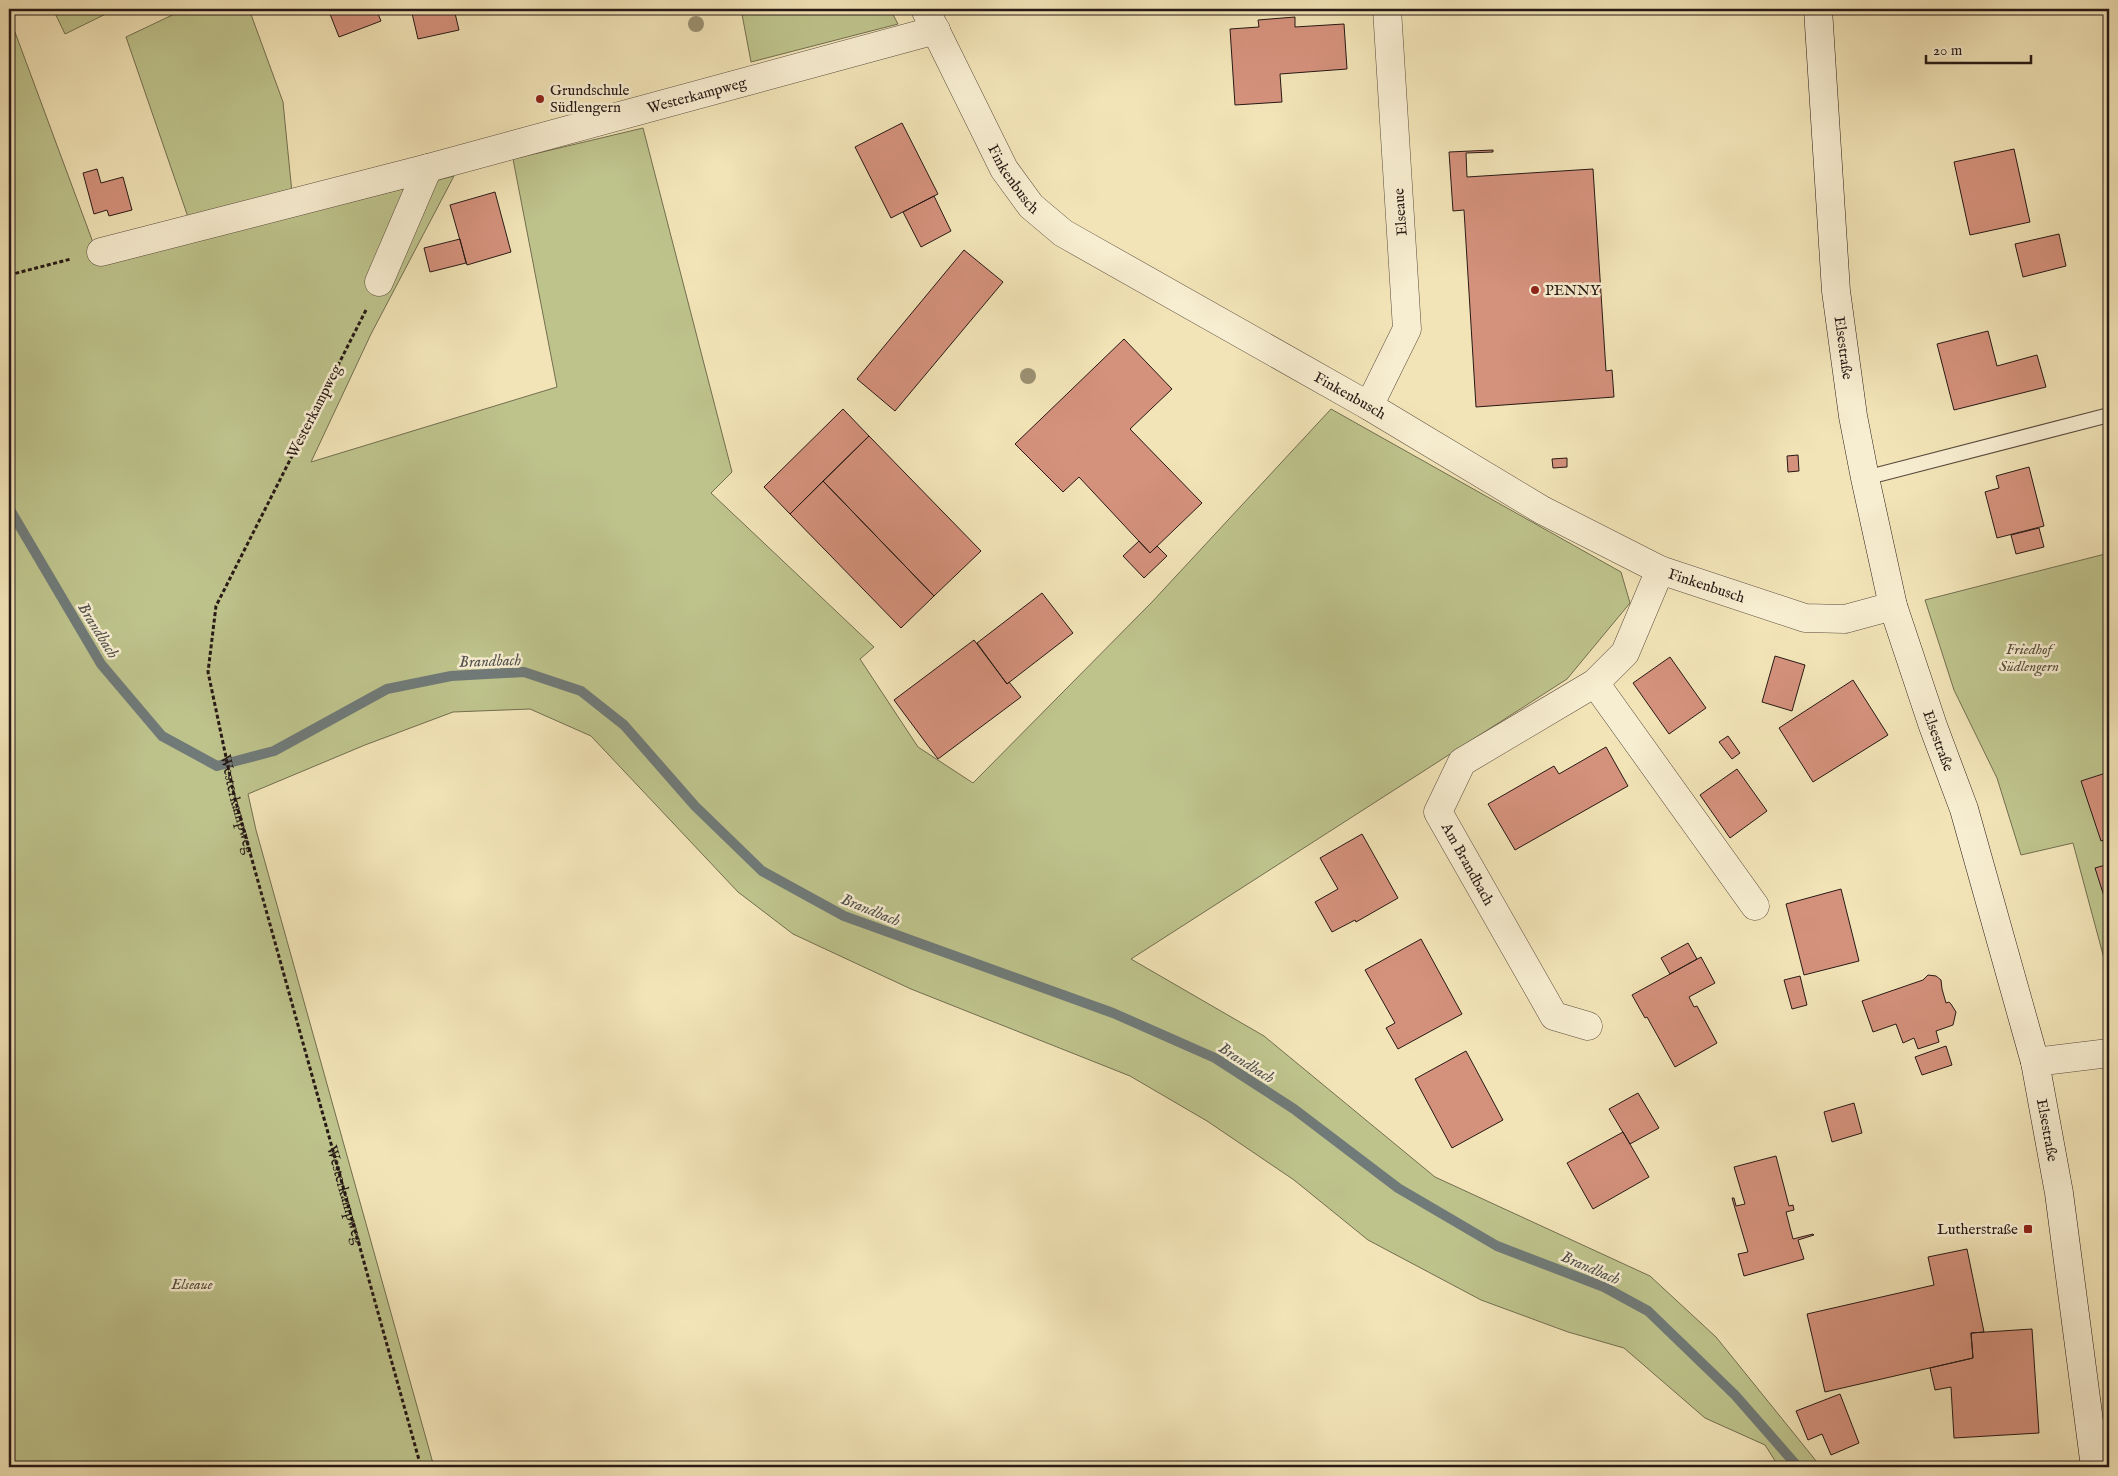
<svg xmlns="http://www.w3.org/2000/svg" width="2118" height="1476" font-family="'IM FELL English',serif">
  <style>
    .green { fill: #bec38c; stroke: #726e50 }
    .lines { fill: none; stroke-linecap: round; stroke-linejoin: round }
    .stream { stroke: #707a78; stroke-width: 10 }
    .building { fill: #d4917c; stroke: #271915 }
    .lane-casing { stroke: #5a4c3e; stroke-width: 16 }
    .street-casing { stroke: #5a4c3e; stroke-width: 29 }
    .secondary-casing { stroke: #271915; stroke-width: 29 }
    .path { stroke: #271915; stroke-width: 3; stroke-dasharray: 4 2.5; stroke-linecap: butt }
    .lane { stroke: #f7edd0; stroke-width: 14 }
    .street { stroke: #f7edd0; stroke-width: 28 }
    .secondary { stroke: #f7edd0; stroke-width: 28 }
    .tree { fill: #9b9072 }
    .poi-dot { fill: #8f2418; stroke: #f7edd0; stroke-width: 2 }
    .labels { text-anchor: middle; stroke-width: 5; stroke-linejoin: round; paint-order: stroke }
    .poi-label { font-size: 15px; fill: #271915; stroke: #f7edd0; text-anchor: start }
    .street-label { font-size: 15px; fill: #271915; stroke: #f7edd0 }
    .park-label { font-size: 15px; font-style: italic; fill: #544c39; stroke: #f7edd0 }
    .water-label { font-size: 16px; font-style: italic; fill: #52524f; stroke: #f7edd0 }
  </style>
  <rect width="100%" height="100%" fill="#f2e4b7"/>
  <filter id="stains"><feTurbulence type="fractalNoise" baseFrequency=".004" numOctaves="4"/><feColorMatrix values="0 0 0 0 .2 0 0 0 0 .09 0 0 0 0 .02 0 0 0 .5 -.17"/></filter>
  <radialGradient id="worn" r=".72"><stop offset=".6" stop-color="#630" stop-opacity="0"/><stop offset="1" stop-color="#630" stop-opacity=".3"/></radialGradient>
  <path class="green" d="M53,9H116L65,34Z
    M185,9H249L283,102L292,193L188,217L126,37Z
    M741,9H890L898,24L751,62Z
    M9,16L101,264L454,176L371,334L311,462L557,387L513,159L643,128L732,472L711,493L874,647L860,659L918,747L973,783L1152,602L1331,409L1621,572L1630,603L1567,679L1131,959L1264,1036L1435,1177L1650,1276L1716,1337L1821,1467H1779L1765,1445L1705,1418L1624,1348L1568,1332L1481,1300L1368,1240L1294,1180L1207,1121L1130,1076L911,989L793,934L738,892L591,736L530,709L453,712L365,745L248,794L256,830L434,1467H9Z
    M2109,553V977L2073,843L2021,855L1997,778L1954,690L1925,600Z"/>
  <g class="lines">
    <path class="stream" d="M9,508L101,664L162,736L217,766L274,751L387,689L451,676L524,672L581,691L624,725L695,806L762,871L844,916L1113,1013L1215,1058L1294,1109L1398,1188L1497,1246L1604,1287L1648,1311L1735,1395L1798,1467"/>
  </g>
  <path class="building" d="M328,9H376L381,21L339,37Z
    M411,9H454L459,30L418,39Z
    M1295,17V27L1344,24L1347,69L1280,74L1282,102L1235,105L1230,29L1259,27L1258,20Z
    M902,123L938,194L891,218L855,147Z
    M2014,149L2030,222L1970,235L1954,162Z
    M1493,150V152L1466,153L1467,177L1593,169L1606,371L1612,370L1614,397L1476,407L1464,210L1453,211L1449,152Z
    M97,169L101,183L123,177L132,210L109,216L107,210L94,214L83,173Z
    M495,192L511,252L467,265L450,205Z
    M934,196L951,231L921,247L903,212Z
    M2059,234L2066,266L2023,277L2015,244Z
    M460,239L466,263L430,272L424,248Z
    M964,250L1003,282L895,411L857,379Z
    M1988,331L1997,366L2037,355L2046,387L1954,410L1937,344Z
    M1124,339L1172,389L1130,429L1202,503L1150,553L1079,477L1063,492L1015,444Z
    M843,409L869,436L790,514L764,487Z
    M869,436L981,551L934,596L823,481Z
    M1798,455L1799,471L1788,472L1787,456Z
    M1567,458V467L1553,468L1552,459Z
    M2029,467L2044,526L1997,538L1985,492L1999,488L1996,476Z
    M823,481L934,596L901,628L790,514Z
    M2039,528L2044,547L2016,554L2011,535Z
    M1139,541L1150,553L1157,546L1167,556L1144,578L1123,556Z
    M1042,593L1073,633L1007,684L977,643Z
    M974,640L1007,684L1009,682L1021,697L938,759L894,700Z
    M1775,656L1805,665L1792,711L1762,702Z
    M1670,657L1706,708L1669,734L1633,683Z
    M1853,680L1888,735L1813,782L1779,728Z
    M1728,736L1740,753L1732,759L1719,742Z
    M1606,747L1628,786L1515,850L1488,804L1554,766L1559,774Z
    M1737,769L1767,811L1730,838L1700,795Z
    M2109,772V845L2107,839L2101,841L2081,781Z
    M1362,834L1398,898L1356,922L1355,920L1332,932L1315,902L1338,889L1320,858Z
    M2109,864V912L2095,868Z
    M1841,889L1859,961L1804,975L1786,904Z
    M1421,939L1462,1014L1398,1049L1386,1028L1395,1023L1365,970Z
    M1688,943L1697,959L1670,974L1661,958Z
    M1701,957L1715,983L1689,997L1694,1007L1697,1006L1717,1043L1675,1067L1647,1017L1645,1018L1632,995Z
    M1928,975L1936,976L1941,980L1942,989L1946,1003L1949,1002L1951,1004L1956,1012L1953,1025L1936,1031L1939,1042L1918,1049L1914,1038L1903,1043L1896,1024L1873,1032L1862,1001L1923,980Z
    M1800,976L1807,1005L1792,1009L1784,980Z
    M1946,1046L1952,1065L1922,1075L1915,1057Z
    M1466,1051L1503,1120L1452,1148L1415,1079Z
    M1638,1093L1659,1128L1630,1144L1609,1109Z
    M1854,1103L1862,1133L1832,1142L1824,1112Z
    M1623,1132L1649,1177L1593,1209L1567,1163Z
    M1776,1156L1789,1206L1793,1205L1794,1210L1786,1212L1793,1239L1813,1234L1814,1235L1798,1240L1804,1259L1744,1276L1738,1254L1748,1252L1732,1198H1734L1736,1206L1745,1204L1734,1167Z
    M1967,1249L1984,1332L1971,1333L1973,1358L1825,1392L1807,1314L1934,1285L1928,1257Z
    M2032,1329L2039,1433L1954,1438L1951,1387L1935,1390L1930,1368L1973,1358L1971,1333Z
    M1840,1394L1859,1443L1831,1455L1822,1434L1808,1440L1796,1411Z"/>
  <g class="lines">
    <defs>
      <path id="lane" d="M1865,478L2109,415"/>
      <g id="street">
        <path id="s2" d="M925,9L1004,169L1031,206L1063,233L1369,406L1542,510L1660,570L1805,618L1845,619L1893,606"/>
        <path id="s3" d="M101,252L428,168L936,30"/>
        <path d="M379,282L428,168"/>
        <path d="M1369,406L1407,329L1387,9"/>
        <path d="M1595,683L1755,906"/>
        <path d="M1588,1026L1554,1016L1438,812L1462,762L1595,683L1625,653L1660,570"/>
        <path d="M2035,1062L2109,1053"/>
      </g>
      <g id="secondary">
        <path id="s4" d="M1818,9L1836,291L1853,416L1865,478L1893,606L1933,726L1964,809L2035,1062L2059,1193L2095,1467"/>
      </g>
    </defs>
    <use href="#lane" class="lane-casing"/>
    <use href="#street" class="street-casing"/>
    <use href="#secondary" class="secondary-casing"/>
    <g class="path">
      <path d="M9,275L71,259"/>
      <path id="s1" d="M366,310L216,606L208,672L234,795L421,1467"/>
    </g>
    <use href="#lane" class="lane"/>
    <use href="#street" class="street"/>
    <use href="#secondary" class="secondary"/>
  </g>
  <g class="tree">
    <circle cx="696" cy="24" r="8"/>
    <circle cx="1028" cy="376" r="8"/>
  </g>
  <g class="poi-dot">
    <circle cx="540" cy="99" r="5"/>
    <circle cx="1535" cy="290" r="5"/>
    <rect x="2023" y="1224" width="10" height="10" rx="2.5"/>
  </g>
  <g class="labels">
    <g class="poi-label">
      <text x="550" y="95">Grundschule<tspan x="550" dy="17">Südlengern</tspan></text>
      <text x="1545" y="295">PENNY</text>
      <text x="2018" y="1234" text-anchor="end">Lutherstraße</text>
    </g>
    <g class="street-label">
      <text dy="5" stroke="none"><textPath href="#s3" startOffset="616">Westerkampweg</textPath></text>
      <text dy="5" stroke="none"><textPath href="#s2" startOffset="192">Finkenbusch</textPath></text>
      <text transform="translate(1400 212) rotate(-94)" y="5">Elseaue</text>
      <text dy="5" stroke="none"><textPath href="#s4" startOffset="340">Elsestraße</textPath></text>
      <text dy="5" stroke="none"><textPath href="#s2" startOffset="596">Finkenbusch</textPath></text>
      <text transform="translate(314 411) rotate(-63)" y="5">Westerkampweg</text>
      <text dy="5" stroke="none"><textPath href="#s2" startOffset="1001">Finkenbusch</textPath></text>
      <text dy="5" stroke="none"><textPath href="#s4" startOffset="745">Elsestraße</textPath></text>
      <text dy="5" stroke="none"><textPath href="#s1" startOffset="534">Westerkampweg</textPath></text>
      <text transform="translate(1468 864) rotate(61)" y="5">Am Brandbach</text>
      <text dy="5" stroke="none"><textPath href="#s4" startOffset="1150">Elsestraße</textPath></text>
      <text dy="5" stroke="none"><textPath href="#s1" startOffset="939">Westerkampweg</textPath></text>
    </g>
    <g class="park-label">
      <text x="2029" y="654">Friedhof<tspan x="2029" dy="17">Südlengern</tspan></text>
      <text x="192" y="1289">Elseaue</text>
    </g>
    <g class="water-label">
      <text transform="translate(99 630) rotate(58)" y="6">Brandbach</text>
      <text transform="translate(490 660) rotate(-2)" y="6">Brandbach</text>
      <text transform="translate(871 909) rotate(22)" y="6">Brandbach</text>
      <text transform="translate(1247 1062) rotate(32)" y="6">Brandbach</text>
      <text transform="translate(1591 1267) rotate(23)" y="6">Brandbach</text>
    </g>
  </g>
  <rect width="2118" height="1476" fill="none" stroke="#f2e4b7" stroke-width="30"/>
  <rect x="10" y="10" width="2098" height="1456" fill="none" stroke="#271915" stroke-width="2.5"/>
  <rect x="15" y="15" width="2088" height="1446" fill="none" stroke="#271915"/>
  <path d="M1926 55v8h105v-8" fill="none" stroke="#271915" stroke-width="2.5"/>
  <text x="1933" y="55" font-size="15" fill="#271915" stroke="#f7edd0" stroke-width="4" paint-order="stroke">20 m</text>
  <rect width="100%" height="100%" filter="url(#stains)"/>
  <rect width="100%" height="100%" fill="url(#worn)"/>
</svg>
